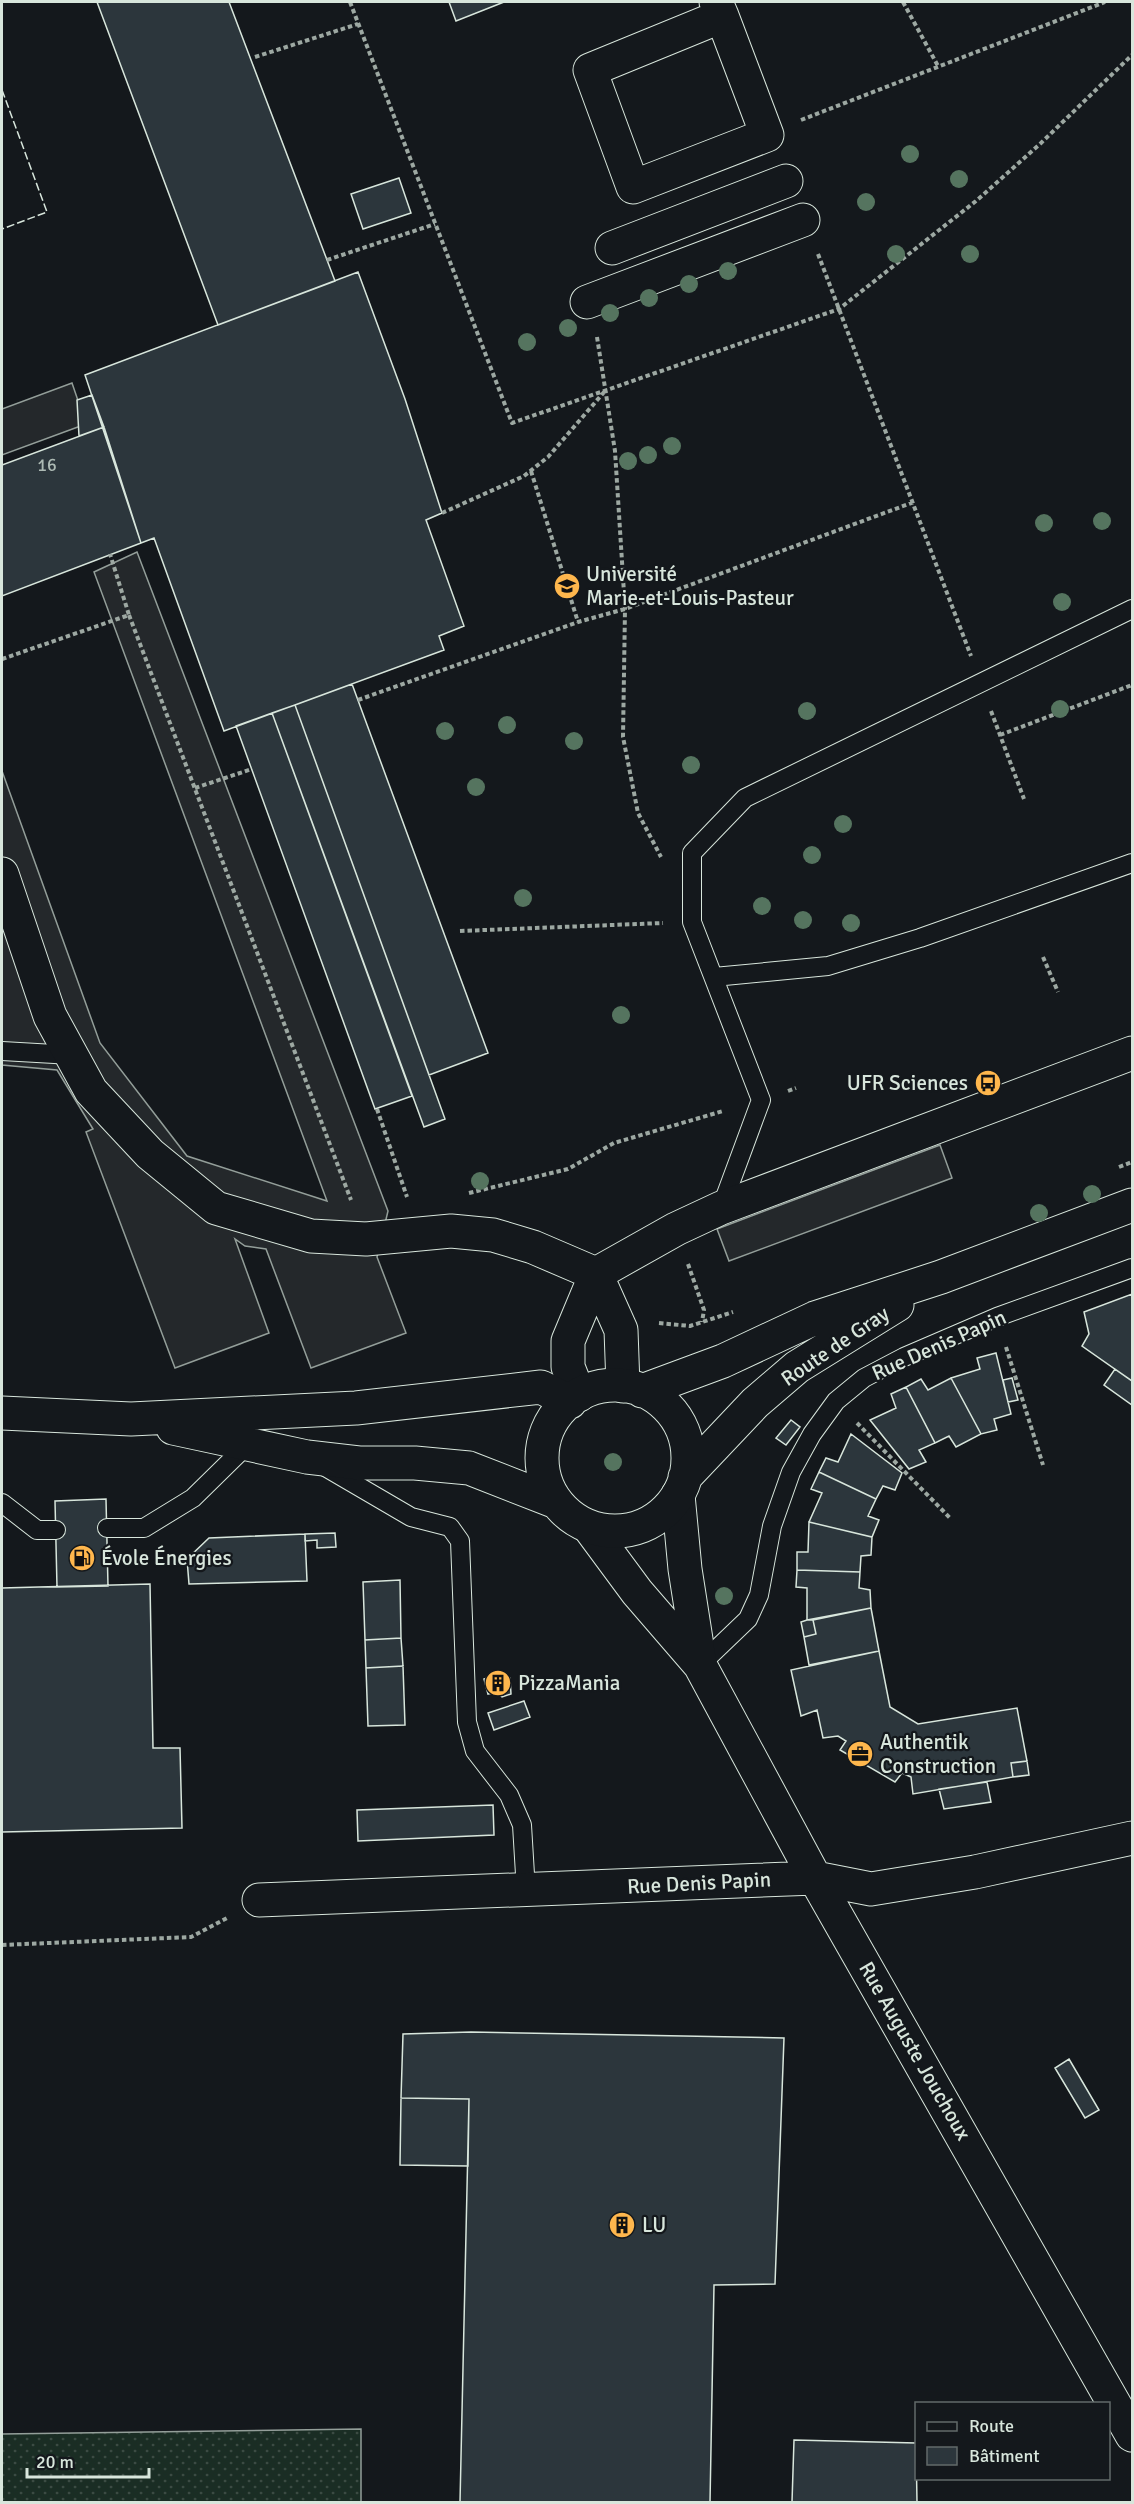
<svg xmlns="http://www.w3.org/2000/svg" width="1134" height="2504" font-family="Signika,sans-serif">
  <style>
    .grass { fill: url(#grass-dots); stroke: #939e99; stroke-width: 1.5 }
    .parking { fill: #24282b; stroke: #939e99; stroke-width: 1.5 }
    .building { fill: #2c363c; stroke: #d8e6dc; stroke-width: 1.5 }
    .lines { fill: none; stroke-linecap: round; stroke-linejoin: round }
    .lane-casing { stroke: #d8e6dc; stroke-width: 20 }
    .street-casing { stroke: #d8e6dc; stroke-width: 35 }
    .secondary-casing { stroke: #d8e6dc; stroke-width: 35 }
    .path { stroke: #9da8a2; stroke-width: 4; stroke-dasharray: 4.5 3; stroke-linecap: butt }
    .lane { stroke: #14181c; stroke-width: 18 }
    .street { stroke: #14181c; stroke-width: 33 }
    .secondary { stroke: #14181c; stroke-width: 33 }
    .fence { stroke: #d8e6dc; stroke-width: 1.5; stroke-dasharray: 8 3; stroke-linecap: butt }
    .tree { fill: #55745f }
    .labels { text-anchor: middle; stroke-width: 4.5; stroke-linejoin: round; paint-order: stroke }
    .number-label { font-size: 18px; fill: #adbab4 }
    .poi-label { font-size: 21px; fill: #d8e6dc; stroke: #14181c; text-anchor: start }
    .street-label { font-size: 21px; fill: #d8e6dc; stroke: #14181c }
  </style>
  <defs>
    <pattern id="grass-dots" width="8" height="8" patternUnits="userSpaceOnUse" patternTransform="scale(1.5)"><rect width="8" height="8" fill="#1a2d24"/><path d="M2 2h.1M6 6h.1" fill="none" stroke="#3b4b43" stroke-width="1.8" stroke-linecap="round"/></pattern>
  </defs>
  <rect width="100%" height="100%" fill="#14181c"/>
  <path class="grass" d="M361,2429V2502H2V2434Z"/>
  <path class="parking" d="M72,383L86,424L2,455V409Z
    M137,552L388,1211L377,1257L406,1333L311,1368L266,1249L245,1246L235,1239L269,1333L175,1368L86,1132L93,1129L57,1070L2,1065V771L100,1043L187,1156L327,1201L94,572Z
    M940,1145L952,1178L729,1261L717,1229Z"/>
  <path class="building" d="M97,2H229L335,281L218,325Z
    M449,2H504L456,21Z
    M399,178L411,213L363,229L351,194Z
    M358,272L405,399L442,513L426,520L464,626L439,636L444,650L224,731L154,538L141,543L85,375Z
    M92,395L104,427L79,436L77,400Z
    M104,427L141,543L2,596V465Z
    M352,684L488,1053L429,1075L295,705Z
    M295,705L445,1119L424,1127L272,713Z
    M272,713L412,1096L375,1109L236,726Z
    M1132,1294V1381L1082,1346L1089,1334L1084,1312Z
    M996,1353L1011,1414L994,1419L997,1430L981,1434L951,1378L980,1369L977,1358Z
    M1115,1369L1132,1381V1405L1104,1385Z
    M951,1378L981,1434L956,1447L949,1436L935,1443L906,1387L921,1379L928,1390Z
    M1012,1378L1018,1400L1008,1402L1003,1380Z
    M906,1387L935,1443L919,1450L926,1462L909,1469L870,1420L896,1408L891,1394Z
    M791,1420L800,1427L786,1445L776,1438Z
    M851,1434L902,1473L895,1490L883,1486L876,1499L819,1472L826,1458L838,1462Z
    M819,1472L876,1499L868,1516L879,1520L872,1537L809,1522L822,1493L811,1489Z
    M106,1499L108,1586L57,1587L55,1501Z
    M809,1522L872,1537L871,1555L861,1556L860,1572L797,1570V1552H808Z
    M335,1533L336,1547L317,1548V1540L305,1541V1534Z
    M305,1534L307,1581L189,1584L187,1559L209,1538Z
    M797,1570L860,1572L859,1588L870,1590L871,1608L807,1620V1588L796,1587Z
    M400,1580L401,1638L365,1640L363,1582Z
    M150,1584L153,1748H180L182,1828L2,1832V1588Z
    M871,1608L879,1651L809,1665L804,1637L816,1634L813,1620Z
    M807,1620H813L816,1634L804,1637L801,1622Z
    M401,1638L403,1666L366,1668L365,1640Z
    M879,1651L890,1707L918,1724L1017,1708L1027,1761L1011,1763L1013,1777L913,1794L911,1777L902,1773L895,1782L840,1750L846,1741L838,1736L823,1738L817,1710L801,1716L791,1670Z
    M403,1666L405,1725L368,1726L366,1668Z
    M498,1675L510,1678L511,1694L502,1697L497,1692L488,1694L484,1679Z
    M524,1701L530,1717L494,1730L488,1713Z
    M1027,1761L1029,1775L1013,1777L1011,1763Z
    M987,1782L991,1802L944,1809L939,1789Z
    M493,1805L494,1835L358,1841L357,1810Z
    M471,2032L784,2038L775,2284L714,2285L710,2502H460L469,2099L401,2098L403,2034Z
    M1069,2059L1099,2110L1085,2118L1055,2068Z
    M401,2098L469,2099L468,2166L400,2165Z
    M794,2440L916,2443L917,2502H792Z"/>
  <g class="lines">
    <defs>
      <path id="lane" d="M714,977L828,966L920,938L1132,863
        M2,1051L72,1055
        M721,1208L761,1100L692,922V853L745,798L1132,609
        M322,1465L411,1517L450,1527L460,1541L467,1722L475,1751L509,1795L522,1825L526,1891
        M2,1503L37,1530H56
        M107,1528H144L193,1498L248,1444
        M700,1665L748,1619L759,1595L772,1526L791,1472L812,1434L836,1401L864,1378L904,1357L997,1317L1132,1268"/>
      <path id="street" d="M716,2L722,16L767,135L633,187L590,70L722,16
        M612,248L786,181
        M587,302L803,220
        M2,874L50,1016L91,1091L150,1154L216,1208L311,1236L366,1239L451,1231L493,1235L533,1247L596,1274L621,1330L623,1386
        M579,1395L568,1367V1341L596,1274L676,1229L721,1208L1132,1053
        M678,1495L685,1569L700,1665
        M589,1527L637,1592L700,1665L815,1878L1132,2435
        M259,1900L815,1878L871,1889L975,1872L1132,1838"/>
      <path id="secondary" d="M542 1458a73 73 0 1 1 146 0a73 73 0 1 1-146 0Z
        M642,1391L723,1361L815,1318L941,1277L1132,1205
        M2,1413L131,1419L356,1408L541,1387L570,1402
        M173,1428L307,1457L359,1463H415L469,1468L556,1502
        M685,1477L755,1403L797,1367L897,1305"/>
    </defs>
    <use href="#lane" class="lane-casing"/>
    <use href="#street" class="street-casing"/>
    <use href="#secondary" class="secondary-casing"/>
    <path class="path" d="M350,2L512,423L839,309L976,201L1041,143L1132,55
      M903,2L938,66
      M255,57L358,24
      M801,120L1105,2
      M818,254L971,656
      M327,260L435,224
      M597,337L615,451L625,609L623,737L638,813L661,857
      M531,471L578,622
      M442,513L524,476L548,457L605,391
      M129,615L351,1200
      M2,659L129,615L110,554
      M358,700L578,622L625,609L914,502
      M991,711L1024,799
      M1000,735L1132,685
      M195,788L252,769
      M460,931L663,923
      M1043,957L1058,992
      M788,1091L796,1088
      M377,1109L407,1197
      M1119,1167L1132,1162
      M469,1193L568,1169L614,1143L723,1111
      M688,1264L704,1310L702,1322
      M659,1323L690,1326L733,1312
      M1006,1347L1043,1465
      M857,1423L951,1519
      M2,1945L191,1937L227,1918"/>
    <use href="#lane" class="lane"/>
    <use href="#street" class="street"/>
    <use href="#secondary" class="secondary"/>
    <path class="fence" d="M2,90L47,212L2,229"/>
  </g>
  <g class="tree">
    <circle cx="910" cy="154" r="9"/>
    <circle cx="959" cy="179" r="9"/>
    <circle cx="866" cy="202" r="9"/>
    <circle cx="896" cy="254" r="9"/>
    <circle cx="970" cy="254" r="9"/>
    <circle cx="728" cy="271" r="9"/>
    <circle cx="689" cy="284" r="9"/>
    <circle cx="649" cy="298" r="9"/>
    <circle cx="610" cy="313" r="9"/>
    <circle cx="568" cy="328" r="9"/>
    <circle cx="527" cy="342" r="9"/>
    <circle cx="672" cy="446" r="9"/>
    <circle cx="648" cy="455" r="9"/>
    <circle cx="628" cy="461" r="9"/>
    <circle cx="1102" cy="521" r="9"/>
    <circle cx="1044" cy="523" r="9"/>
    <circle cx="1062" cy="602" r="9"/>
    <circle cx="1060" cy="709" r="9"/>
    <circle cx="807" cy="711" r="9"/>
    <circle cx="507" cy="725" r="9"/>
    <circle cx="445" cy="731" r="9"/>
    <circle cx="574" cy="741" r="9"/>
    <circle cx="691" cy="765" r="9"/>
    <circle cx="476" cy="787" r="9"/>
    <circle cx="843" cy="824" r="9"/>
    <circle cx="812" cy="855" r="9"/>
    <circle cx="523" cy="898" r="9"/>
    <circle cx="762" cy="906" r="9"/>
    <circle cx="803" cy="920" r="9"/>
    <circle cx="851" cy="923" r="9"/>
    <circle cx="621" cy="1015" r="9"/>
    <circle cx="480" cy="1181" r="9"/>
    <circle cx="1092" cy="1194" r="9"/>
    <circle cx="1039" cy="1213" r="9"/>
    <circle cx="613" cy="1462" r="9"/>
    <circle cx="724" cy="1596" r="9"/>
  </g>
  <defs>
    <symbol id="university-disc" viewBox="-11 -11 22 22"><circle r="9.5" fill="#ffb74d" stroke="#14181c"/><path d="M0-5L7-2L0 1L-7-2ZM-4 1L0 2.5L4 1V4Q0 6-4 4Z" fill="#111"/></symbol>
    <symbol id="bus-disc" viewBox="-11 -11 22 22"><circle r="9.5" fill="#ffb74d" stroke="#14181c"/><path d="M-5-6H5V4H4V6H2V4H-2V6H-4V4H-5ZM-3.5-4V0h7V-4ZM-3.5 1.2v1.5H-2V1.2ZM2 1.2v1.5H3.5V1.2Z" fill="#111"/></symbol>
    <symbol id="fuel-disc" viewBox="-11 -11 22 22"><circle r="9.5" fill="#ffb74d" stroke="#14181c"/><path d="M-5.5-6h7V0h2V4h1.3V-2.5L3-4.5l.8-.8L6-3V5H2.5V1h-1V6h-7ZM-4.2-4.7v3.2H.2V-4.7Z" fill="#111"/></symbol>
    <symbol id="building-disc" viewBox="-11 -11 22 22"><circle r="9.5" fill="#ffb74d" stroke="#14181c"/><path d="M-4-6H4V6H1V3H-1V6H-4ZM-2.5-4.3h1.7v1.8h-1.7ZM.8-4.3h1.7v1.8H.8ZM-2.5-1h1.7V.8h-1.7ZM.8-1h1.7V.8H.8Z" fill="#111"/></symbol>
    <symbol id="office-disc" viewBox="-11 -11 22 22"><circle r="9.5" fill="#ffb74d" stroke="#14181c"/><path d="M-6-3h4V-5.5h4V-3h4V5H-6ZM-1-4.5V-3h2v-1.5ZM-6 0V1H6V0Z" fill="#111"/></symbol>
  </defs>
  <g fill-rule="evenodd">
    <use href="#university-disc" x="552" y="571" width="30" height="30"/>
    <use href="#bus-disc" x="973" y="1068" width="30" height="30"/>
    <use href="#fuel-disc" x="67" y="1543" width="30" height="30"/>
    <use href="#building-disc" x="483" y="1668" width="30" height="30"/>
    <use href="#office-disc" x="845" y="1739" width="30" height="30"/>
    <use href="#building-disc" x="607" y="2210" width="30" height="30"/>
  </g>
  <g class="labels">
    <g class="number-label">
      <text x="47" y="471">16</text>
    </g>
    <g class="poi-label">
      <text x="586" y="581">Université<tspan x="586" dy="24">Marie-et-Louis-Pasteur</tspan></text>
      <text x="968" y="1090" text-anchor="end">UFR Sciences</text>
      <text x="101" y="1565">Évole Énergies</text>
      <text x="518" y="1690">PizzaMania</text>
      <text x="880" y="1749">Authentik<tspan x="880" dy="24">Construction</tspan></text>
      <text x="642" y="2232">LU</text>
    </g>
    <g class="street-label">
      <text transform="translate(939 1345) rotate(-24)" y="7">Rue Denis Papin</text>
      <text transform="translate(835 1346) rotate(-34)" y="7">Route de Gray</text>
      <text transform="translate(699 1883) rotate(-3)" y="7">Rue Denis Papin</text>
      <text transform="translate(915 2051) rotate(60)" y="7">Rue Auguste Jouchoux</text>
    </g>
  </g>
  <rect width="1134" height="2504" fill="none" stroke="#d8e6dc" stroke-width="6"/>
  <rect x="915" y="2402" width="195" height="78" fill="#14181c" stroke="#626a69" stroke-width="1.5"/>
  <rect x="927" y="2422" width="30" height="9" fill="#14181c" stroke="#626a69" stroke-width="1.5"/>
  <text x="969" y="2432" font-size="18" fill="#d8e6dc">Route</text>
  <rect x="927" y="2447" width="30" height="18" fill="#2c363c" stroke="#626a69" stroke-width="1.5"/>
  <text x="969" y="2462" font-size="18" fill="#d8e6dc">Bâtiment</text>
  <path d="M27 2468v9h122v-9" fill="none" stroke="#d8e6dc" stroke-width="3"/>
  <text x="36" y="2468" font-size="18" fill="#d8e6dc" stroke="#14181c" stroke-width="4.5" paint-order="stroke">20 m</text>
</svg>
